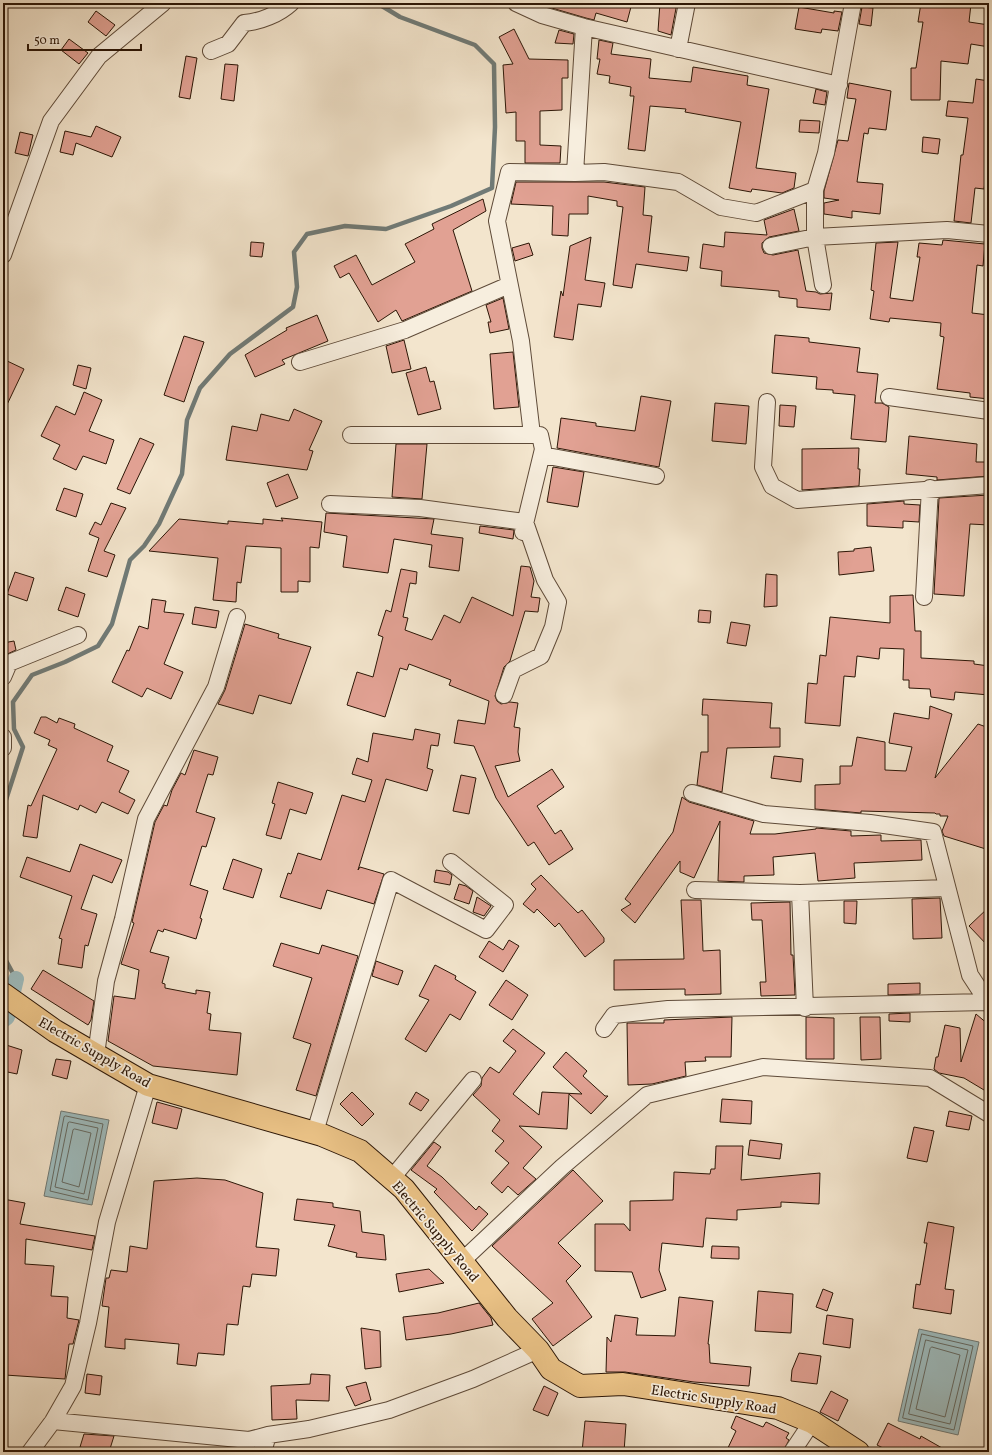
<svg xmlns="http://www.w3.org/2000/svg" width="992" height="1455" font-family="Vollkorn,serif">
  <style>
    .water { fill: #9ebdc0; stroke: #707a76 }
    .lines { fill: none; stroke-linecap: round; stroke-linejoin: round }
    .shore { stroke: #656a63; stroke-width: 1 }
    .stream { stroke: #707a76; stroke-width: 4.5 }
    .canal { stroke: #9ebdc0; stroke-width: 16 }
    .building { fill: #e1a193; stroke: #2c1606 }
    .street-casing { stroke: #5e4a38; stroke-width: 18 }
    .primary-casing { stroke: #2c1606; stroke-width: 24 }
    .street { stroke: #f7eede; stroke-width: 16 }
    .primary { stroke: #eac286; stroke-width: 22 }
    .labels { text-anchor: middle; stroke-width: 3.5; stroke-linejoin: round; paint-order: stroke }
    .street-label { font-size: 14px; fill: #2c1606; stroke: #f7eede }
  </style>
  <rect width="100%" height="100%" fill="#f3e5cd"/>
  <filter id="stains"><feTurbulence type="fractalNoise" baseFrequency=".005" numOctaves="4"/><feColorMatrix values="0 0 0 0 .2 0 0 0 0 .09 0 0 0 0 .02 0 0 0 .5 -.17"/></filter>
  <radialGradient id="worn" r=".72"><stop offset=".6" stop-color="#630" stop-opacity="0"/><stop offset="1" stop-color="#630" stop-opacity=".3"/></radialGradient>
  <path class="water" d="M61,1111L109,1120L92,1205L44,1196Z
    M919,1329L979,1342L958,1435L898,1421Z"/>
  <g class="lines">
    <path class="shore" d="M66,1116L103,1124L88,1200L50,1191L64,1117Z
      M70,1122L98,1128L84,1194L55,1187L68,1123Z
      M75,1129L91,1133L79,1187L62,1182L73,1130Z
      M922,1334L973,1346L954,1430L903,1418Z
      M926,1340L968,1350L950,1424L909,1414Z
      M932,1347L960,1355L945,1417L916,1409L930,1349Z"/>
    <path class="stream" d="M3,809L23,747L14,729L13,702L32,675L65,662L98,646L112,624L130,560L144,546L159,524L182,474L187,420L200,388L230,354L293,307L297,287L294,252L307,234L345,226L386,229L451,206L492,188L495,127L494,64L475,45L400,17L377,3
      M3,955L16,979"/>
    <path class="canal" d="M3,1020L7,1017L16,979"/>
  </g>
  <path class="building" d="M544,3H632L627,22L596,13L594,20L586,18L545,6Z
    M660,3H677L671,35L658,31Z
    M921,3L971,4L969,22L989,25V47L971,44L968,64L941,61L940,100H911V68H916L923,22H918Z
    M799,7L834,13V11L842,12L838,31L822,29L821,33L795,29Z
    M862,7L873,8L871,26L859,24Z
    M96,11L115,25L106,36L88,22Z
    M514,29L529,59L568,60V78H562V110L540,111V145L561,146L560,163H525V141H516V112L506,113L503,65L513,64L499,37Z
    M559,30L574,34L573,44L555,43Z
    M69,39L88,53L79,64L61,50Z
    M599,40L613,43L611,54L651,59L649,78L691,82L693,67L748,76L747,85L769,89L756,168L796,173L794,188L782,193L752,189L751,192L729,188L741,122L685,112L686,109L650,106L645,151L628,149L634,96H630L631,87L609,83L610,76L597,74L600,59H597Z
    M186,56L197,58L190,99L179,97Z
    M225,64L238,65L234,101L221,99Z
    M976,79L989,81V152L984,189L975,188L971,223L954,221L961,155H963L968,118L946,116L948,101L973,103Z
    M849,83L891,91L886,130L869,128L868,134L864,133L857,182L883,184L880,214L852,211V218L824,214V203L839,200L824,198V191L838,140L848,141L856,99L847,98Z
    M816,89L827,92L825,105L813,103Z
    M800,120L820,121L819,133L799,132Z
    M96,126L121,137L112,157L76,143L73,155L60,152L65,131L91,137Z
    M20,132L33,135L28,156L15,153Z
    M923,137L940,139L938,154L922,152Z
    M516,182H604L645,187L643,215L652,216L648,252L689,257L687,271L636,264L632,288L613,285L623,207L617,206V201L588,196V214H569L568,236L552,235L553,206L511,204Z
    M483,199L486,211L453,230L472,291L402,321L396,310L378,322L349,273L340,278L334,266L356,255L372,285L415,262L405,244L434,229L432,224Z
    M794,209L799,231L769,237L762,243V248L764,253L773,255L798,250L806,291L816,292L820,294L832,293L830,310L797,307V299L779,297V291L721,286L722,271L700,268L703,244L724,247L725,232L767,235L764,220Z
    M591,237L585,280L605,283L601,307L578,304L573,340L554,337L561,291L563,296L570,246Z
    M943,240L985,244L983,266L977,265L972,313L989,315V399L970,397V393L937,389L944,337L940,336L941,323L890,318L889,322L870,319L874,291L871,290L876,243L898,242L890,298L913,301L920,257H917L919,243L942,245Z
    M251,242L264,243L262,257L250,256Z
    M529,243L533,255L515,261L512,248Z
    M503,298L509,329L490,333L488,322H491L486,305Z
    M317,315L328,341L282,360L285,364L255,377L245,355L287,330L286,328Z
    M775,335L809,338V342L860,348L857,372L878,374L875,403H882L889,407L886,442L851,439L855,395L833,393V390L816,389L817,377L772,373Z
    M184,336L204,342L184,402L164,395Z
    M404,340L411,369L392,373L386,346Z
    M513,352L519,407L494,409L490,354Z
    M3,359L24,369L3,413Z
    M78,365L91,368L86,389L73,385Z
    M426,367L430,382L434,381L441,409L418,415L406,373Z
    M84,392L102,400L89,431L114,440L106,464L83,456L76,470L53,459L60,445L41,436L56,406L75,415Z
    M641,396L671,401L659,467L557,448L561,418L596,423V426L635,431Z
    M715,403L749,406L746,444L712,441Z
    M780,405L796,406L794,427L779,426Z
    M294,409L322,421L309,450L313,451L307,470L226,460L232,426L257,431L261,414L289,421Z
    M909,436L977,444L976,462H989V476L937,480V477L906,474Z
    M140,438L154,444L130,494L117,489Z
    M396,444H427L422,499L392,497Z
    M859,448L858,469H860L859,486L802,490V449Z
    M553,467L584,472L578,507L547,502Z
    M288,474L298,498L276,507L267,483Z
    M64,488L83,494L76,517L56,510Z
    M989,495V525L970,524L964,596L934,594L939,498Z
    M904,501V504L920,505L919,522L903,521V528L867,526V504Z
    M111,503L126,508L104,551L115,555L107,577L88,571L99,538L89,534L95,522L101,525Z
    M326,513L434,519L431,534L463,538L459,571L429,567L432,545L394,539L388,573L343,567L347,536L324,532Z
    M281,518L322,522L319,548L310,547V582L298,581V592H281V548L246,546L241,583L237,582L236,602L213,600L218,558L149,551L179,519L228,524V521L263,524V519L283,521Z
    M480,526L514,530L513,539L479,533Z
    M871,547L874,571L839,575L838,552L854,551V549Z
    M521,566L530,567L534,581L531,597L540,598L538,612L525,611L510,661L504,667L495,696L497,701L501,704L510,702L518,703L514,727L520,728L518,752L520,761L495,766L508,797L552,769L564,787L537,806L555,834L561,830L573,849L549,865L534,842L528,846L496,798L474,746L454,743L458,720L485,724L489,701L449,685L451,680L409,664L407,670L400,668L385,717L347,705L357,672L373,677L383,637L378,635L386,610L391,612L401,569L417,572L416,584L410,583L403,617L408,618L405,630L432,640L444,615L460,623L472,597L513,616Z
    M15,572L34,578L27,601L7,594Z
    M766,574L777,575V606L764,607Z
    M66,587L85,594L78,617L58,610Z
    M913,595L915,631H921V658L974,661V664L989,666V695L955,692L954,700L931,697L930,689L909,688V680H903L904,649L880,648L879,659L857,656L855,677L844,676L840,726L805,723L808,683L817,684L820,655L826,656L830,617L890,623V596Z
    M152,599L166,601L164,612L184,614L164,664L183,672L171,699L147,688L142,697L112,682L127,650L129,651L139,626L148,629Z
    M195,607L219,611L216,628L192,624Z
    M699,610L711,611L710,623L698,622Z
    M731,622L750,625L746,646L727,643Z
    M245,624L279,634L278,638L311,647L291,704L259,695L253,714L218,704L225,690Z
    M14,641L16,650L3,656V643Z
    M703,699L772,703L770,728H780V747L727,748L722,792L697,785L701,752H708V715H702Z
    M930,706L952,714L935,778L978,724L989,728V850L944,836L942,831L948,816H940V814H936L935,813L861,811V813L815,809V785L840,784V766H852L857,737L885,742V770L906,771L912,747L889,743L894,713L929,719Z
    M41,717H46L57,723L59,718L75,724L74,728L113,746L107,761L129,771L119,792L135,800L128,814L102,802L96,813L80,805L78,810L43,795L37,838L23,836L28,805L31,806L57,749L48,745L50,740L34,733Z
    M415,729L440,734L438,746L431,745L427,768L433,770L427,791L386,779L358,870L360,867L384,874L374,904L327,890L321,909L280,897L288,873L291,874L298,853L321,860L342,795L365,802L372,780L352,774L357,758L368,762L373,733L413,740Z
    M194,750L218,757L213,775L208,774L196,812L215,818L206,847L202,846L190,885L208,891L200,918L202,919L196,939L164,929L163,932L158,930L150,952L169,957L162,983L165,984V988L196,994V990L210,992L207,1013L211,1014L209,1030L241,1033L237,1075L153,1066L108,1041L114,996L135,999L139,970L121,964L134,923L132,922L155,822L164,805L167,806L172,790L181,773L185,775Z
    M774,756L803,759L801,782L771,778Z
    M461,775L476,778L469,814L453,811Z
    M278,782L313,793L306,814L290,809L281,839L266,835L275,804L272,803Z
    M682,797L689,802L754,821L750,834H775L816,829V828L851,831V836L881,835V841L921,840L922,860L854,863L855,878L818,881L815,853L773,857L774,875L744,876V882L718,881L720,821L694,878L680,872V861L635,923L621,910L631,904L625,899L673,832Z
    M80,844L122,860L112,883L93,875L81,909L97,914L88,946L85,945L82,968L58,964L62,939L59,938L72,896L20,877L27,857L70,872Z
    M233,859L262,869L253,898L223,889Z
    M436,870L448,872L452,875L450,885L434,882Z
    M541,875L578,913L582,910L604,938V942L585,957L559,923L555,927L537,909L534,913L523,904L536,889L531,884Z
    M459,884L466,886L473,891L469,904L454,899Z
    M477,897L491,906L484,916L473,912Z
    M940,898L942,938L913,939L912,899Z
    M681,900H701L703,951L720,950L721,994L685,995V989L614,990V960L684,959Z
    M844,901H857L856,924L844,923Z
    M790,902L791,955H793L795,995L761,996L760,982H766L762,920H752L751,903Z
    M989,907V947L969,926Z
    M509,940L519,946L503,972L479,957L489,941L503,950Z
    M281,943L319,954L322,945L358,956L316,1096L296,1090L311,1044L293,1038L312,978L273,966Z
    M376,961L403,971L398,985L372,976Z
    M435,965L456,976L455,979L476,992L460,1020L450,1014L426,1052L405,1039L429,1000L419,996Z
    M43,970L94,1001L91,1020L88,1025L31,989Z
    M506,980L528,995L512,1020L489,1005Z
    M920,983V994L888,995V984Z
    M910,1013V1022L889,1021V1014Z
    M976,1014L989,1025V1093L964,1078L939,1073L934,1069L936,1057H938L945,1025L960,1028L961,1062Z
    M732,1017L731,1057H705L706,1061L685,1062L686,1076L652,1084L628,1085L627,1023H664V1020Z
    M806,1017L834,1018V1059H806Z
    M860,1017H880L881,1059L861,1060Z
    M513,1029L545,1053L513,1094L539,1115L542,1092L582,1094L553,1067L566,1052L587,1071L583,1076L605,1096H608L591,1114L569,1094L567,1129L519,1126L542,1147L523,1168L536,1179L518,1195L508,1186L502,1193L491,1183L509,1163L495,1151L504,1141L492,1131L500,1120L473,1095L481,1086L482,1078L490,1067L499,1073L516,1051L503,1041Z
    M3,1044L22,1050L17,1074L3,1071Z
    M56,1059L71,1061L67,1079L52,1075Z
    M352,1092L374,1114L362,1126L340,1104Z
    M416,1092L429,1100L421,1111L409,1104Z
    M722,1099L752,1101L751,1124L720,1122Z
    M157,1102L182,1109L177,1129L152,1123Z
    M949,1111L972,1116L969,1130L946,1126Z
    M914,1127L934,1131L927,1162L907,1158Z
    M750,1140L782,1144L780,1159L748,1155Z
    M434,1142L441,1147L427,1166L442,1177L476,1210L479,1206L488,1214L472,1231L434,1192L437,1189L411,1170Z
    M716,1146H743L741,1180L820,1173L819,1204L781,1202V1207L737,1210V1220L706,1218L703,1247L662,1243L659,1270L666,1290L641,1298L632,1272L595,1271V1224H624L630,1231V1201L673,1200L674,1172L710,1174L711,1169H715Z
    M573,1170L603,1201L558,1243L581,1266L566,1281L592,1317L553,1346L532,1319L553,1303L492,1246Z
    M197,1178L225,1180L263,1193L256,1247L279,1249L276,1276L252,1274L250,1287L243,1286L238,1325L227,1324L224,1355L198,1353L196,1366L177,1364L179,1344L125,1339V1349L105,1347L109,1307L102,1306L106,1278H109L111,1270L127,1272L130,1246L147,1249L154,1181Z
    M3,1199L25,1203L20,1224L95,1236L92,1250L26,1239L25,1264L54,1266L51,1296L68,1297L67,1318L79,1320L73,1344H69L65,1379L5,1375L7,1347L3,1346Z
    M297,1199L333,1203V1207L360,1211L362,1232L384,1235L386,1260L356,1257L357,1253L328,1246L335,1225L294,1220Z
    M928,1222L954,1227L945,1289L954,1290L951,1314L913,1308L916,1284L920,1285L927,1243H924Z
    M712,1246L739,1247V1259L711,1258Z
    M429,1269L444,1283L399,1292L396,1274Z
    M823,1289L833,1293L827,1311L816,1307Z
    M758,1291L793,1294L791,1333L755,1331Z
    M679,1297L713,1301L708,1344H709L710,1363L751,1367L749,1386L694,1382L625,1372H606L607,1337L611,1342L615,1315L638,1318L636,1335L675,1336Z
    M479,1303L491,1318L493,1325L451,1334L406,1340L403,1317L438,1313Z
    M827,1315L853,1319L850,1348L823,1344Z
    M361,1328L380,1331L381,1367L365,1369Z
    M799,1353L821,1356L817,1384L791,1381L792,1370Z
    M87,1374L102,1376L100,1395L85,1393Z
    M311,1374L330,1375L329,1401L296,1400L297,1419L272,1420L271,1386L310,1384Z
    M366,1382L371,1400L355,1406L346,1387Z
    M544,1386L558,1393L548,1416L533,1410Z
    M831,1391L848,1400L838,1421L820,1412Z
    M736,1416L763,1427L766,1422L789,1433L786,1438L789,1440L783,1452H726L736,1431L731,1428Z
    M585,1421L626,1424L624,1452H582Z
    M888,1423L920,1439L921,1436L949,1452H891L877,1445Z
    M84,1434L114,1436L109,1452H99L80,1447Z"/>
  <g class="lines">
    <defs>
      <path id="street" d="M516,3L542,15L584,27L839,85
        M853,3L826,153L815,190V237L947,230L989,234
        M678,49L687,3
        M211,51L228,44L244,23C260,22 279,14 291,3
        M575,173L604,172L678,182L721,207L756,213L815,190
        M771,246L815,237L823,285
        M3,255L51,121L99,56L163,3
        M300,362L405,330L509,285
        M889,397L989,411
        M767,402L763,467L772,486L797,500L989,485
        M351,435H540L543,449L523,532
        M532,435L521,341L497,221L509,172L575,173L584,27
        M542,455L656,476
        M330,504L420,508L525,522L545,580L558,602L553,627L541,656L513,670L504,695
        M924,597L930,488
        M3,677L9,663L78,635
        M3,737V748
        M692,793L764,814L870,823L933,832L970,975L989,1004
        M695,890L800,893L947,888
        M800,893L805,1008
        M604,1029L614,1015L668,1009L986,1002
        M96,1055L106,981L123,919L146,819L216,687L237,617
        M315,1132L391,880L486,930L505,905L451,862
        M392,1178L473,1080
        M462,1261L562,1167L647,1095L763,1067L930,1078L989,1114
        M53,1421L249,1440L268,1435L309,1429L389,1410L473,1379L538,1350
        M30,1452L53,1421L73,1386L88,1323L107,1222L148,1085
        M263,1452L268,1435
        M792,1452L812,1422"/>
      <path id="primary" d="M3,994L55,1031L148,1085L322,1135L360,1151L404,1189L507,1318L538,1350L551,1369L580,1386L623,1384L778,1408L812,1422L858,1452"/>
    </defs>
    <use href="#street" class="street-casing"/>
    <use href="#primary" class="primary-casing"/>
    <use href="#street" class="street"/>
    <use href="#primary" class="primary"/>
  </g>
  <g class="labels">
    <g class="street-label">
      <text transform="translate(95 1052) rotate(30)" y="5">Electric Supply Road</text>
      <text transform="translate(436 1231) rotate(50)" y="5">Electric Supply Road</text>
      <text transform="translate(714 1399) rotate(9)" y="5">Electric Supply Road</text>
    </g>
  </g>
  <rect width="992" height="1455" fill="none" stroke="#f3e5cd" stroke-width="16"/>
  <rect x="4" y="4" width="984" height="1447" fill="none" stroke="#2c1606" stroke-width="2"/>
  <rect x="8" y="8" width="976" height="1439" fill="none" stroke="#2c1606"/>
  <path d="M28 44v6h113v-6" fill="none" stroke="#2c1606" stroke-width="2"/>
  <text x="34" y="44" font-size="12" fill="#2c1606" stroke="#f7eede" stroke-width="3" paint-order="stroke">50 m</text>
  <rect width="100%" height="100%" filter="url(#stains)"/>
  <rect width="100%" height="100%" fill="url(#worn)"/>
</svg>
